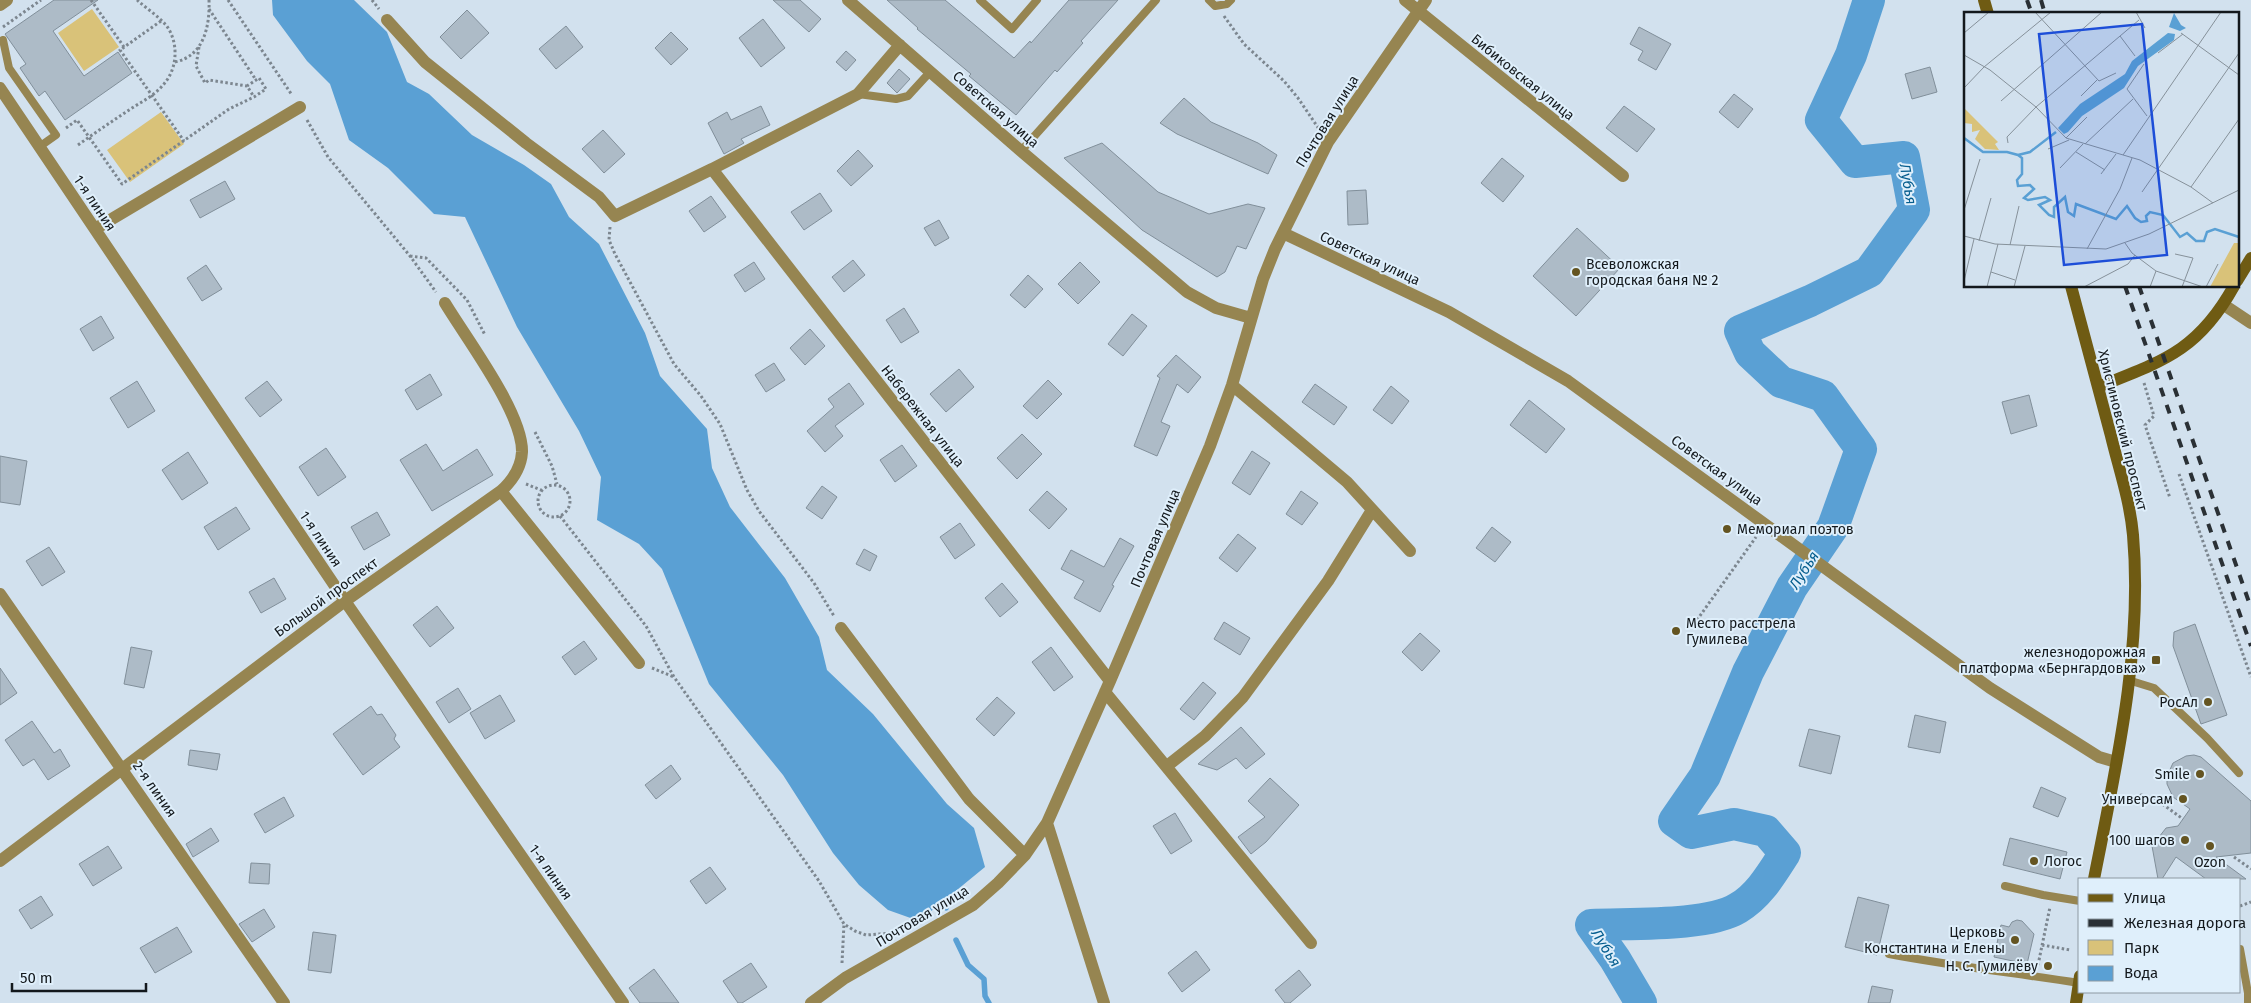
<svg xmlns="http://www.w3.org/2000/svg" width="2251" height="1003" font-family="'Fira Sans',sans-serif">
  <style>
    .green { fill: #d9c279 }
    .water { fill: #5aa0d4 }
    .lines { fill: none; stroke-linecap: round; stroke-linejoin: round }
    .stream { stroke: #5aa0d4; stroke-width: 5.5 }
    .river { stroke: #5aa0d4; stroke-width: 32 }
    .building { fill: #adbbc7; stroke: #818f9a }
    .path { stroke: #7c868f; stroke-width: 3; stroke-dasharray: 2.5 2.5; stroke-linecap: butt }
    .lane { stroke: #968551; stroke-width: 8 }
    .street { stroke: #968551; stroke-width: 12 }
    .secondary { stroke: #6f5b13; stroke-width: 12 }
    .rail { stroke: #2a3035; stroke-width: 4; stroke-dasharray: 9 9; stroke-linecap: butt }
    .poi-dot { fill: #645421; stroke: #dfeffb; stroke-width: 2 }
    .labels { text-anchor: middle; stroke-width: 4; stroke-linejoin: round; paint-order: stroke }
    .street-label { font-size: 14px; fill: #13181c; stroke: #dfeffb }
    .poi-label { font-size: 14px; fill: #13181c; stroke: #dfeffb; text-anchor: end }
    .water-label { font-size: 15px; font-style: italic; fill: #055d8e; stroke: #dfeffb }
    .inset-river { fill: none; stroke: #5aa0d4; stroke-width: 2.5 }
    .inset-road { fill: none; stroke: #86919a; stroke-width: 1 }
    .view { fill: #1d4ed8; fill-opacity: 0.15; stroke: #1d4ed8; stroke-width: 2.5 }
    .inset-edge { fill: none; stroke: #13181c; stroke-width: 2.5 }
  </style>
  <rect width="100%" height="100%" fill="#d2e1ee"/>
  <path class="green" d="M92,9L119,47L84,71L58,33Z
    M161,112L184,144L130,182L107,150Z"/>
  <path class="water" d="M272,0H354L387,32L407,82L429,94L472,135L524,165L551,184L569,217L599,244L645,333L660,376L707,429L712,468L730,507L785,578L819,637L827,670L873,714L947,804L974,828L985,867L919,921L888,910L859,885L833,853L783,775L709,684L662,569L639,544L597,520L601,477L579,431L517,327L465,217L434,214L388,168L349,140L330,84L307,61L273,15Z"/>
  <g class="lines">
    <path class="stream" d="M945,900L946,908
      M956,940L968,965L984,979L985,996L989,1003"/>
    <path class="river" d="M1641,1003L1615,959L1591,925C1628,923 1707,927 1738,908C1759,896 1772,873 1785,853L1766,831L1734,824L1691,833L1674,821L1705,776L1748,672L1792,587L1833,527L1861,449L1823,396L1781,382L1750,353L1740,331L1810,301L1869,272L1914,210L1904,157L1855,162L1821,120L1851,55L1869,0"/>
  </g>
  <path class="building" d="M54,0H98L53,31L84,76L118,52L132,73L65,120L45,91L39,96L20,68L26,64L5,34Z
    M773,0H800L821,19L809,32Z
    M887,0H945L1014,58L1030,41L1031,43L1069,0H1118L1081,41L1083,43L1057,72L1055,70L1016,115L969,76L971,74L917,29L918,28Z
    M467,10L489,33L461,59L440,37Z
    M763,19L785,48L761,67L739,38Z
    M566,26L583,47L556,69L539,49Z
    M1639,27L1671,44L1656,70L1638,60L1643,51L1630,44Z
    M671,32L688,49L671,65L655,48Z
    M846,51L856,60L846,71L836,62Z
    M1930,67L1937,92L1912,99L1905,74Z
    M899,69L910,79L897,93L887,83Z
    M1734,94L1753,109L1738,128L1719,112Z
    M1184,98L1211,122L1258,143L1277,155L1268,174L1177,134L1160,123Z
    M761,106L770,125L741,139L744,143L724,154L708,123L727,112L731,120Z
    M1624,106L1655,129L1637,152L1606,128Z
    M603,130L625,154L604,173L582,149Z
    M1102,143L1158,192L1209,214L1248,204L1265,208L1246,249L1237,246L1225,272L1217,277L1142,230L1064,158Z
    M858,150L873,166L851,186L837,171Z
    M1502,158L1524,176L1503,202L1481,183Z
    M225,181L235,199L200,218L190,200Z
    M1366,190L1368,224L1348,225L1347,191Z
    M820,193L832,211L804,230L791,212Z
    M711,196L726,217L704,232L689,211Z
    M939,220L949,238L935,246L924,228Z
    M1577,228L1620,268L1576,316L1533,276Z
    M853,260L865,275L844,292L832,277Z
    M754,262L765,279L745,292L734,275Z
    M1080,262L1100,282L1078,304L1058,284Z
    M206,265L222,289L202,301L187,278Z
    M1028,275L1043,289L1025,308L1010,295Z
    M904,308L919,332L901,343L886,320Z
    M1132,314L1147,326L1123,356L1108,344Z
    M101,316L114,338L93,351L80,329Z
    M810,329L825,346L805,365L790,348Z
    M1176,355L1201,377L1188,393L1177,384L1161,422L1170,426L1157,456L1134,446L1160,378L1157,376Z
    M774,363L785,380L766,392L755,375Z
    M959,369L974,387L946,412L930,394Z
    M430,374L442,395L417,410L405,390Z
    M1048,380L1062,394L1037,419L1023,406Z
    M137,381L155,411L128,428L110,398Z
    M267,381L282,400L260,417L245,398Z
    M849,383L864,404L835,426L843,436L825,452L807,431L834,407L828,399Z
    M1315,384L1347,407L1334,425L1302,402Z
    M1391,386L1409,401L1392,424L1373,410Z
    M2029,395L2037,426L2011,434L2002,402Z
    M1529,400L1565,429L1546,453L1510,425Z
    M1022,434L1042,454L1017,479L997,458Z
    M426,444L443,471L477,449L493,475L432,511L400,460Z
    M902,445L917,466L895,482L880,460Z
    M326,448L346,477L318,496L299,467Z
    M1252,451L1270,463L1250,495L1232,483Z
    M188,452L208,483L182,500L162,470Z
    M0,456L27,461L20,505L0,502Z
    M822,486L837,497L822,519L806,508Z
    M1047,491L1067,509L1049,529L1029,510Z
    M1301,491L1318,503L1302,525L1286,514Z
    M236,507L250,529L218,550L204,527Z
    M377,512L390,535L364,550L351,527Z
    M960,523L975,545L955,559L940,537Z
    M1492,527L1511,542L1495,562L1476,548Z
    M1238,534L1256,548L1237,572L1219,558Z
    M1120,538L1134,546L1112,585L1114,586L1100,612L1074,598L1084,581L1061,569L1071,550L1104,567Z
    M49,547L65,572L42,586L26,561Z
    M864,549L877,556L870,571L856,564Z
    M274,578L286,599L261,613L249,592Z
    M1002,583L1018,602L1000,617L985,598Z
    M437,606L454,628L430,647L413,625Z
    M1224,622L1250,638L1240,655L1214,639Z
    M2195,624L2227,715L2201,724L2173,646L2174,632Z
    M1420,633L1440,651L1422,671L1402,652Z
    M584,641L597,659L575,675L562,657Z
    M131,647L152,651L144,688L124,684Z
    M1051,647L1073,677L1054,691L1032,662Z
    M0,668L17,693L0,705Z
    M1203,682L1216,693L1194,720L1180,709Z
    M458,688L471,709L449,723L436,702Z
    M500,695L515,721L485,739L470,713Z
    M997,697L1015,713L994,736L976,719Z
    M371,706L377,715L382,714L396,735L394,739L400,747L363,775L333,734Z
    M1915,715L1946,722L1940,753L1908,747Z
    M32,721L54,753L60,749L70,766L48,780L34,759L23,766L5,740Z
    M1241,727L1265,754L1246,769L1236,758L1217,770L1198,764Z
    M1809,729L1840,736L1831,774L1799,766Z
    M190,750L220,754L217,770L188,765Z
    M2194,755L2201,757L2251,801V853L2216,857L2246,879H2206L2176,857L2162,879H2158L2152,846L2166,828L2178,826L2190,809L2173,797L2167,784V776L2173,763L2186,756Z
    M671,765L681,779L656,799L645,785Z
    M1270,778L1299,805L1266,842L1251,854L1238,837L1265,817L1248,801Z
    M2041,787L2066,798L2058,817L2033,807Z
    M284,797L294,816L265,833L254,814Z
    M1175,813L1192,841L1171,854L1153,826Z
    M211,828L219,841L193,857L186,844Z
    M2010,838L2067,852L2060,879L2003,865Z
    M108,846L122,868L93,886L79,864Z
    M251,863L270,864L269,884L249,883Z
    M710,867L726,889L706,904L690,881Z
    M41,896L53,915L31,929L19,910Z
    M1858,897L1889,905L1877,955L1845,947Z
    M264,909L275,927L252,942L239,924Z
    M2017,920L2022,921L2034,934L2027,964L1994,957L2001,925L2009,927L2012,922Z
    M177,927L192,952L155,973L140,948Z
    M313,932L336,935L331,973L308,970Z
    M1196,951L1210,970L1182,992L1168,973Z
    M751,963L767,987L742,1003H738L723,981Z
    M654,969L679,1003H640L629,988Z
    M1299,970L1311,985L1290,1003H1285L1275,990Z
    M1872,986L1893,990L1890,1003H1868Z"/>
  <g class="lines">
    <path class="path" d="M91,0L124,47
      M228,0L292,95
      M372,0L379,9
      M209,9L256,80
      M1224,16L1244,44L1284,81L1298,98L1319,129
      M161,21L120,50L184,141
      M3,27L41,0
      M199,47L196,66L205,83L209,80L247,86
      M175,62C204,56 210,26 209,0
      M307,120L328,157L410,256L436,292
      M66,128L77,120L122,184L229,109L254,97L266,89L259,78L247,86L254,97
      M78,145C96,132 114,120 132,108C143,101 155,95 163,85C178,69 179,42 166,25C158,16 146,8 137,0
      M610,227L609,240L615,254L674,364L701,396L720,424L747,490L759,511L814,583L834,616
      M410,256L426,258L467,300L485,335
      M2144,383L2154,416L2145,425L2170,498
      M535,432L552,466L557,484
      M2179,474L2251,677
      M526,484L541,490
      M538 501a16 16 0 1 1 32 0a16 16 0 1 1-32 0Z
      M560,516L646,626L674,677L819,881L844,924L855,931L866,935L893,933
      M1697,620L1756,537
      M652,668L674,677
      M2127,803L2141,795L2154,798L2183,819
      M2234,857L2251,869
      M2240,906L2251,902
      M2042,945L2070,950
      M842,963L844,924
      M2038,965L2050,907"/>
    <path class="lane" d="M980,0L1012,29L1037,0
      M1209,0L1215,6L1227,4L1231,0
      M3,40L9,68L56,135L39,147
      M858,94L896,99L908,96L930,72
      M1021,151L1156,0
      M2128,680L2154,688L2207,738L2239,773
      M2005,886L2043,895L2080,901
      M2240,949L2248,993V1003
      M1889,954C1952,966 2015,973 2079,983"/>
    <path class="street" d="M848,0L1021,151L1187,292L1216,308L1251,318
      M1405,0L1623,176
      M0,5L7,0
      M387,20L425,62L526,143L599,197L615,216L712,169L858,94L900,45
      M0,88L345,601L623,1003
      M712,169L1110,681
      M95,229L300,107
      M1283,233L1449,312L1568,381L1990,688L2099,757L2116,762
      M2224,305L2251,323
      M1232,385L1347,482L1410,551
      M501,491L639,663
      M0,594L284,1003
      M841,628L969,799L1025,855
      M1105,692L1311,943
      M1167,766L1205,736L1243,697L1328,581L1372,510
      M1047,823L1104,1003
      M0,861L345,601L501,491C512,481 521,469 522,452C523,413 466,338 445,303
      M811,1003L845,978L973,905L998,883L1025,855L1047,823L1110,681L1210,446L1232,385L1263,279L1275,249L1328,142L1426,0"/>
    <path class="secondary" d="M1984,0L1988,14
      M2237,281L2251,258
      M2071,286C2084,336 2098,386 2111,436C2119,469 2130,501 2133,535C2143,650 2116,767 2094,879
      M2098,387C2163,361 2198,351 2234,286
      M2076,1003L2080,976"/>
    <path class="rail" d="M2027,0L2032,14
      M2041,0L2045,14
      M2125,286L2251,646
      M2139,286L2251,608"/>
  </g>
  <g class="poi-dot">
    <circle cx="1576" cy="272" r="5"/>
    <circle cx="1727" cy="529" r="5"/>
    <circle cx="1676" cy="631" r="5"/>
    <rect x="2151" y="655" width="10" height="10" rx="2.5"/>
    <circle cx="2208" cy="702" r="5"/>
    <circle cx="2200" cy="774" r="5"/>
    <circle cx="2183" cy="799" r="5"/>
    <circle cx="2185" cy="840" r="5"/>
    <circle cx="2210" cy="846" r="5"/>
    <circle cx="2034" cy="861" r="5"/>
    <circle cx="2015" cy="940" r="5"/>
    <circle cx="2048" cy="966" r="5"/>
  </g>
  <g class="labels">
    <g class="street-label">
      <text transform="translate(1523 77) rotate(39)" y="5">Бибиковская улица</text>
      <text transform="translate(996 109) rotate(41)" y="5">Советская улица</text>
      <text transform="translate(1327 121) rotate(-58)" y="5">Почтовая улица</text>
      <text transform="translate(95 203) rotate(56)" y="5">1-я линия</text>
      <text transform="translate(1370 258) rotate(25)" y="5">Советская улица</text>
      <text transform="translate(923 416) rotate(52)" y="5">Набережная улица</text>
      <text transform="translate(2123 430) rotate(76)" y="5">Христиновский проспект</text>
      <text transform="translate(1717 470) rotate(36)" y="5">Советская улица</text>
      <text transform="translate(1155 538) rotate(-67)" y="5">Почтовая улица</text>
      <text transform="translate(321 539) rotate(56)" y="5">1-я линия</text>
      <text transform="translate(326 597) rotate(-36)" y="5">Большой проспект</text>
      <text transform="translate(155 789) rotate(55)" y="5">2-я линия</text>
      <text transform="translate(551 872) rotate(55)" y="5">1-я линия</text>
      <text transform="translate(922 916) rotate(-31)" y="5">Почтовая улица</text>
    </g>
    <g class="poi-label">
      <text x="1586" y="269" text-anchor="start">Всеволожская<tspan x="1586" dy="16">городская баня № 2</tspan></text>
      <text x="1737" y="534" text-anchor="start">Мемориал поэтов</text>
      <text x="1686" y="628" text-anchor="start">Место расстрела<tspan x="1686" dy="16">Гумилева</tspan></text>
      <text x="2146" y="657">железнодорожная<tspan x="2146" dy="16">платформа «Бернгардовка»</tspan></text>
      <text x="2198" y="707">РосАл</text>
      <text x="2190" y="779">Smile</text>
      <text x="2173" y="804">Универсам</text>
      <text x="2175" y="845">100 шагов</text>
      <text x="2044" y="866" text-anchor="start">Логос</text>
      <text x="2210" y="867" text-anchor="middle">Ozon</text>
      <text x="2005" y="937">Церковь<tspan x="2005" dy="16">Константина и Елены</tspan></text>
      <text x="2038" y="971">Н. С. Гумилёву</text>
    </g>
    <g class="water-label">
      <text transform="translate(1908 184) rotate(80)" y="5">Лубья</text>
      <text transform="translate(1804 570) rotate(-57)" y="5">Лубья</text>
      <text transform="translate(1606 948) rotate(58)" y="5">Лубья</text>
    </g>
  </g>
  <g transform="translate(1964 12)">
    <rect width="275" height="275" fill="#d2e1ee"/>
    <path d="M0,96L34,130L31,132L35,138L21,137L11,127L16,118L8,120V112L0,111ZM270,231H275V275H246Z" fill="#d9c279"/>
    <path d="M210,1L217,13L222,16L216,19L205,15ZM204,21L211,22L210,28L174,54L160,76L118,104L104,120L100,122L94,116L116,92L161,62L168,49Z" fill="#5aa0d4"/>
    <path class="inset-river" d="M0,126L19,140H43L54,143L58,146V162L53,168L54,174L66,173L70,177L60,186L64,188L81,185L86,188L75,193L85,203L90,205V195L101,185L104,200L110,204L112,192L152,207L163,194L171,206L177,210L183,209L182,204L186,200L199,203L216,225L223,221L232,229H240L243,220L251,217L275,225M54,143L66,140L92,120"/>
    <path class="inset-road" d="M71,0L135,69L152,61M172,0L181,16M0,21L25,0M217,21L275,63M156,24L171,44M194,41L219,22M0,43L26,58L72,95L102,126L176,148L227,175L249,191M180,52L163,77L183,104M0,76L20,55L87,0M117,84L133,68M37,89L138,0M102,126L123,105M44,131L43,125L72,95L175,8M121,132L169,87M84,137L105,128M112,140L141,158M159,143L257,0M96,156L119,132M137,162L152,142M227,175L275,107M178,180L275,41M0,198L16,147M0,224L31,232L142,237L185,222L275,178M15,229L27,186M161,231L168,241L192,259L239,275M46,233L55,194M123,237L156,177L168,146M211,242L229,246L218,275M27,260L51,268M0,269L10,227M23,275L34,232M50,275L61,234M120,275L164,252L171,243M186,275L192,259M242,275L254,252"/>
    <path class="view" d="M178,12L203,243L100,253L75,22Z"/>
    <rect width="275" height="275" class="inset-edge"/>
  </g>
  <rect x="2078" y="878" width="162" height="115" fill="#dfeffb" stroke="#8d99a2"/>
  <rect x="2088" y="894" width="25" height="8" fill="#6f5b13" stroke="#8d99a2"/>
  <text x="2124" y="903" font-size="15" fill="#13181c">Улица</text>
  <rect x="2088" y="919" width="25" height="8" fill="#2a3035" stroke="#8d99a2"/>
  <text x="2124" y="928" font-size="15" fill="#13181c">Железная дорога</text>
  <rect x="2088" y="940" width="25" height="15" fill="#d9c279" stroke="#8d99a2"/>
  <text x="2124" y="953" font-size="15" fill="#13181c">Парк</text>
  <rect x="2088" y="966" width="25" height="15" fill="#5aa0d4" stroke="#8d99a2"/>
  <text x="2124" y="978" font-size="15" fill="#13181c">Вода</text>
  <path d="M12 983v8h134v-8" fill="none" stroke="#13181c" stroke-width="2.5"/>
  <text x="20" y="983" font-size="15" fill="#13181c" stroke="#dfeffb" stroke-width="4" paint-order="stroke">50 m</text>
</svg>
